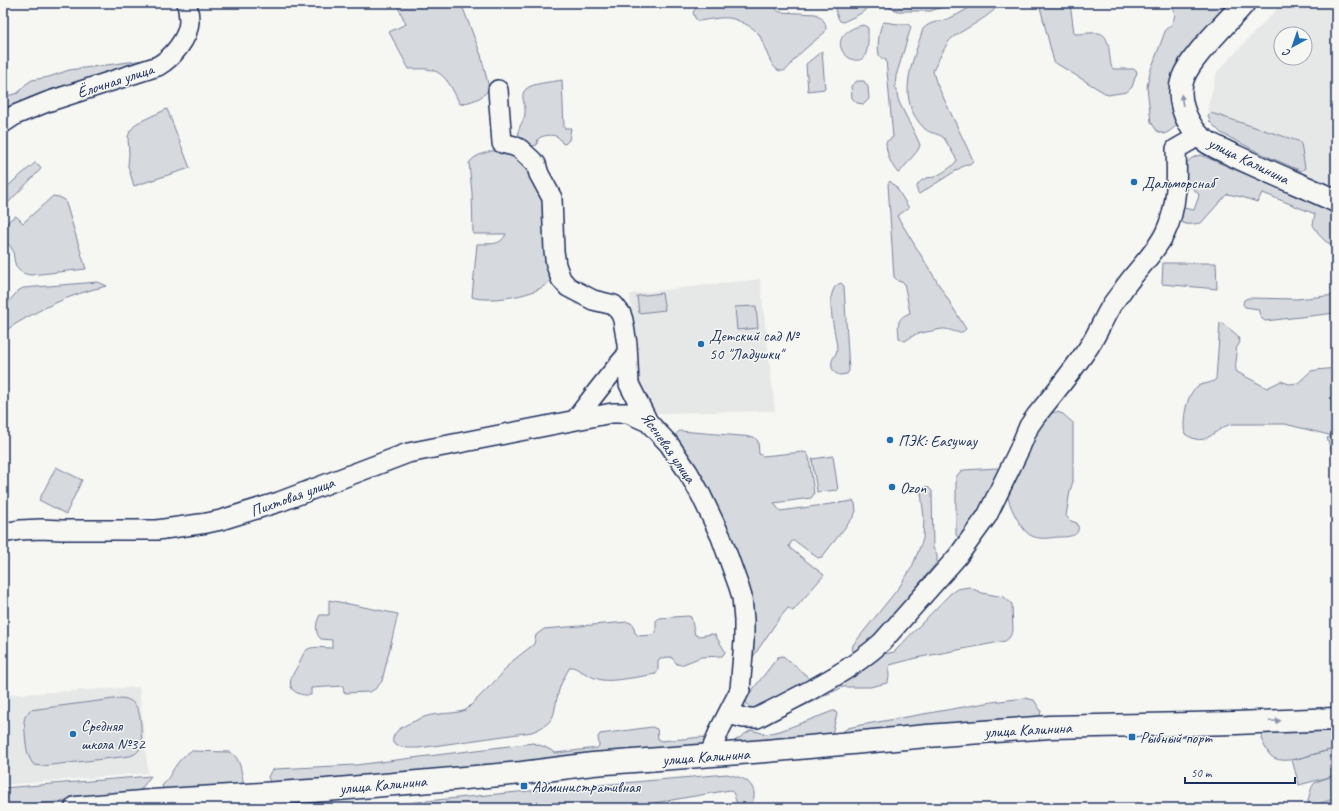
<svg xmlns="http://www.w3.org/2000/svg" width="1339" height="811" font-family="Caveat,sans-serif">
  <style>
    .built { fill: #e6e7e7; fill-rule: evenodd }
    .green { fill: #d6d9dd; stroke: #78849e }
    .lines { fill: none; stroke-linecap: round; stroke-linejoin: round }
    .minor-casing { stroke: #1b2f5e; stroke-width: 22 }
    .major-casing { stroke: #1b2f5e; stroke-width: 25 }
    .minor { stroke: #f6f6f2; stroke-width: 19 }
    .major { stroke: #f6f6f2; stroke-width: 22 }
    .oneway { fill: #8892a8 }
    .poi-dot { fill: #1f6fb2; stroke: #f6f6f2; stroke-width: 1.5 }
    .labels { text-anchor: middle; stroke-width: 3; stroke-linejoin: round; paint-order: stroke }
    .street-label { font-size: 16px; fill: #1b2f5e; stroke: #f6f6f2 }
    .poi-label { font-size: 16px; fill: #1b2f5e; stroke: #f6f6f2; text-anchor: start }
  </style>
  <rect width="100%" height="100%" fill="#f6f6f2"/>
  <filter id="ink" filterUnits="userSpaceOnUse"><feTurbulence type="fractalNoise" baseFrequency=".025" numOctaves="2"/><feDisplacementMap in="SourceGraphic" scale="8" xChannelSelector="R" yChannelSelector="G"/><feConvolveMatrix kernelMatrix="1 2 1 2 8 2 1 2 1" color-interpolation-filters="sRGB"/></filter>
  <g filter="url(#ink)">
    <path class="built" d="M1281,3H1336V187L1311,176L1207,110L1217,72L1275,11ZM1281,34H1305V58H1281Z
      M760,279L775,411L654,413L636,379L630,294Z
      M139,687L148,773L3,785V695Z"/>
    <path class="green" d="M396,3H461L481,55L489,88C484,99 470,102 460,104C453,91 447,74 432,70C426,68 416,69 409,69L389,32L406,24Z
      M700,3H772L777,10L780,12L816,14C823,18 828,25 825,32C814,42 802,50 793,61C791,65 787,71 782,71C770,72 764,41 758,33C753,27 737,19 729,18C719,17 708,20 698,21L695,18L693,12Z
      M836,3H870C865,14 853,17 843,22L840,21C837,16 834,10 836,3Z
      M886,3H956L930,11H898L890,8L887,6Z
      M976,3H999C996,14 962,30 952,38C946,43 937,63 933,71L936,82L973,160L972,163L965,165L919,194C913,187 920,180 927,178C930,177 932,178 934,177C941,174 953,167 957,160L944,138C938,133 931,134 925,129C894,99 913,62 923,29C930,21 941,22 950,18C959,14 968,9 976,3Z
      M1039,3H1070L1074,33L1076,34C1083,34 1091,32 1098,33C1112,34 1108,59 1112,68L1114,69H1133L1136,70L1137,72L1132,87L1127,92L1108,95L1054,62Z
      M1171,3H1230L1197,43L1177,125L1171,130L1165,134L1157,131L1151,122L1147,87L1150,72L1166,29L1172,24C1172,22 1174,20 1174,18C1176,14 1173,7 1171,3Z
      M884,22L898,24H908L911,27L896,76L895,87L899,102L917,138L920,145L918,150L900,172L898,173C891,165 886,153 886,142L893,137L886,60C883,59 879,57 879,54C877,48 879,25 884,22Z
      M863,25L867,27L868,29C868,37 869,50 864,57C852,71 818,36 863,25Z
      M822,51L825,89L808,91L806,64Z
      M160,54L154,61L52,89L26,99L3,115V97L18,93L26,84L32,80L49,77L69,70L144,60Z
      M562,80L564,128H571L569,140L565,144L562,143C561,141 560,139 558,137C553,134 542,135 538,139L537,145L531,146C527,144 522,141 519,136C516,128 525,121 525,113C526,105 519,95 526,89C532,83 553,82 562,80Z
      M857,81H864L868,87L869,99L864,104L857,103L852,98L851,86Z
      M167,109L190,168L134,186L128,166L129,154L128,137L130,131L137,123Z
      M1211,113L1298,141L1301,144L1305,168L1301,171L1260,153L1221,133L1210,122L1208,115Z
      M500,150L512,153L530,168L545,202L551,274C551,275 550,279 550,280C541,296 487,303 472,297L477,244C489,243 500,247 506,234H473L472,193L469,163C475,154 490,151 500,150Z
      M1201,155L1301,198L1321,202L1336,208V238L1334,244C1324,245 1318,232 1313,225L1315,214L1263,193H1262L1258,201L1257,202L1242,197L1227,194L1201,223C1192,224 1183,227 1178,218L1180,209L1183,208L1194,210L1199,196L1198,193C1194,190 1189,186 1186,181C1179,168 1188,157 1201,155Z
      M35,163L39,165L41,168L40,170L3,208V190Z
      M890,181L896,187L909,208L897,216L966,329C959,337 951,328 942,329L916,334L905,341L899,338C898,325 896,318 910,313L904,283L898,281L894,277L888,184Z
      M53,196L59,197L65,200L86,269L31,275C21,274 15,269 14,258C13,255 14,251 12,249C10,245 6,242 3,240V227L11,219L16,216L23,223Z
      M1163,263H1216L1217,289L1162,284Z
      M98,282L107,286C69,294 35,311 3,332V308L18,291L23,288Z
      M841,283L844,286L849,371L847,374L840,375C836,374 833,372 832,367C830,359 836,356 837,350C837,334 821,289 841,283Z
      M662,293L665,310L639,313L637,296Z
      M1336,295V313L1265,321L1261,318L1258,309L1245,307L1243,304L1244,300L1248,298L1296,299Z
      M756,306L758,328L737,330L735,307Z
      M1221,322L1237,335L1240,342L1236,349C1239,357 1233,365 1237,372L1267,388L1281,381L1289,384L1298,383L1311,371L1317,370L1336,368V465L1327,438L1333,436L1285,424H1233C1213,427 1208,450 1185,434C1182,422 1186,393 1198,386C1204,383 1211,384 1216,379L1220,323Z
      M1057,412L1063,414L1073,423V481L1070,491L1066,516L1071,521L1077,523C1083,537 1067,537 1058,537C1049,538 1038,540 1030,535C1021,530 1006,501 1007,490C1008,483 1021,461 1025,454C1031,441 1037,423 1048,415C1050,413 1054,412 1057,412Z
      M680,431L754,437L758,441L759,454L763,456L803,452L807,453L809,457L814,494L811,498L774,503L780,511L853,501L855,503L856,511L854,516L822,557L818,558L795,541H792L789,546L791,549L824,575L793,611L788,608L778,620L753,657H751V640L676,440C675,435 676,433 680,431Z
      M833,456L838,490L817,492L812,459Z
      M56,467L82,480L66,514L39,500Z
      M997,468L1000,470L1001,477L962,538H959L956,535V477L960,472L964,470Z
      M926,486L929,488L932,491L933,548L937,555V562L868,646L855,652L852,650L853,645L900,586L912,567L923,539L924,517L921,493L923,489Z
      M969,587L982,593L1004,597L1012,604L1013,631L1009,638L1005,641L916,658L890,665C887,671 891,677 887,683L870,687H843L795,710L784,713L879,655L894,652L950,594L957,589Z
      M329,600L398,614L382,681C378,686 376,690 369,692L344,693L343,686L311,688V695C298,696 286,690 292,676C294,672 296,669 298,665C301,660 303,652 308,649C314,646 325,648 332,648V640L321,639C314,633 316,622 320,615H329Z
      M688,616L691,617L695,635L699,636L712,634L715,635L725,651L724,654L722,656L701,657L681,665L677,664L671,657L660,658L658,661V670L656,674C643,676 613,682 602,680C591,678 582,671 573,667H570C566,674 561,682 559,690C552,714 559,721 532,732L419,748C410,748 400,749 393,743C390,728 414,722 424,717C438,712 453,715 466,710L500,676L510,663L534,644L536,635L544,629L628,622L633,624L635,633L639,636L653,635L656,632V621L659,618Z
      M783,656L807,676L809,680L808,683L758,709C752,709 750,708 746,703L747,697L778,657Z
      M121,698C144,700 140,725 142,743C140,750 137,754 130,756L42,766L34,765C24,754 26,735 24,721L25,717L30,710Z
      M1025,698L1034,700L1041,711L1039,719L842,735V732L848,728L861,725L992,702Z
      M833,711H835L837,714L831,738L733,742L751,730L766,734L780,731Z
      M652,727L657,729L658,739L661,741L703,737L706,740L703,750L271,784L268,777L271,771L275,769L356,765L533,743L545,747L556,753L597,748L599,746L598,737L600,734Z
      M1336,731V798L1313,806L1309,804L1308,801C1314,778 1312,784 1333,776L1299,785L1292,760L1330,750C1314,753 1282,768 1270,755C1266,750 1263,743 1261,738L1262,735L1265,733Z
      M191,751L230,752C241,757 241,773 244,784L239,789L164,790L162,786C173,774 175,760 191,751Z
      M727,774C734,776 742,777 748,782C761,794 751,811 739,805C734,802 736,793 730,790L625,808H383L386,805L518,792Z
      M151,776L138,793L3,808V788Z"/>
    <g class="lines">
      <defs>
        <path id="minor" d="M498,90L502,143L514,146L520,149L536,164L539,174L552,198L554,251L556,265L561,279L568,287L593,300L614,305L621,314L623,320L627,344L629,384L648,422L669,444L688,472L701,495L721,537L739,587L742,597L744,620V641L740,690L720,729L709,756
          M3,123L15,115L47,102L158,66C172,58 188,39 189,22C189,16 188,9 187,3
          M575,420C592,398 608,376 627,355
          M3,533L20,530L41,529L62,530H157L207,523L221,520L279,502L408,453L612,413H628L648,422
          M728,714L744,718H757C800,695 846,675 882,642L958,556L987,516L1019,450L1029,426L1036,416C1053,395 1071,373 1086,351C1096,338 1101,323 1110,308C1113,302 1118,297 1122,291C1135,271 1155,254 1165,233C1178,207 1177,176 1176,149L1190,141L1198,135"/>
        <path id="major" d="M1244,3C1228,22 1191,56 1183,78C1176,97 1185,121 1198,135C1208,145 1223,150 1235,156C1269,172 1303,186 1336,201
          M76,808L152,801L326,790L522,773L593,764L766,751L927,736L1050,727L1236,723L1336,719"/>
      </defs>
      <use href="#minor" class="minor-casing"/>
      <use href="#major" class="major-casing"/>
      <use href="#minor" class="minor"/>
      <use href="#major" class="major"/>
    </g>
    <defs><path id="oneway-solid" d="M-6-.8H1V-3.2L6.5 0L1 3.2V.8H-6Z"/></defs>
    <g class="oneway">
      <use href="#oneway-solid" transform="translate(1182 100) rotate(-99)"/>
      <use href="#oneway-solid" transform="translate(1275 721) rotate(-2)"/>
    </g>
  </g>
  <g class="poi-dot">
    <circle cx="1134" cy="182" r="4"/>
    <circle cx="701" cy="344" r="4"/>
    <circle cx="890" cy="440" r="4"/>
    <circle cx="892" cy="487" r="4"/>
    <circle cx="73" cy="734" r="4"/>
    <rect x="1128" y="733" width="8" height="8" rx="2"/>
    <rect x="520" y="782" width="8" height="8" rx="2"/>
  </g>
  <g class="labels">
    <g class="street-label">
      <text transform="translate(115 80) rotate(-18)" y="6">Ёлочная улица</text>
      <text transform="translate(1249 160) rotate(26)" y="6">улица Калинина</text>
      <text transform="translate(669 447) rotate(55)" y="6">Ясеневая улица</text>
      <text transform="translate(292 496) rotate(-20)" y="6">Пихтовая улица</text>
      <text transform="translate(1028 729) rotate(-3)" y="6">улица Калинина</text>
      <text transform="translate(706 756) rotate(-4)" y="6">улица Калинина</text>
      <text transform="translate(383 784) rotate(-5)" y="6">улица Калинина</text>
    </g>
    <g class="poi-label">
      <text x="1142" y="188">Дальморснаб</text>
      <text x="709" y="341">Детский сад №<tspan x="709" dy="18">50 "Ладушки"</tspan></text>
      <text x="898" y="446">ПЭК: Easyway</text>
      <text x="900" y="493">Ozon</text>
      <text x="81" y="731">Средняя<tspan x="81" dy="18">школа №32</tspan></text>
      <text x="1140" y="743">Рыбный порт</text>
      <text x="532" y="792">Административная</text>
    </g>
  </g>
  <rect width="1339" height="811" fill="none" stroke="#f6f6f2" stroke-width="16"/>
  <rect x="8" y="8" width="1323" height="795" fill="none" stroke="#1b2f5e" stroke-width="1.5" filter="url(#ink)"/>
  <g transform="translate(1293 46) rotate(220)"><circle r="19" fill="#f6f6f2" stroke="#9ea6b7"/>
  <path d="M0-3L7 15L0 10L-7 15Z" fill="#1f6fb2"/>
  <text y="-6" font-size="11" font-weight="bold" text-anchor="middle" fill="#1b2f5e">С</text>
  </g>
  <path d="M1185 777v6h110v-6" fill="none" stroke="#1b2f5e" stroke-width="2"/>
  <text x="1191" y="777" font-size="12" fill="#1b2f5e" stroke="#f6f6f2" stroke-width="3" paint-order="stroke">50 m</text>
</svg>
